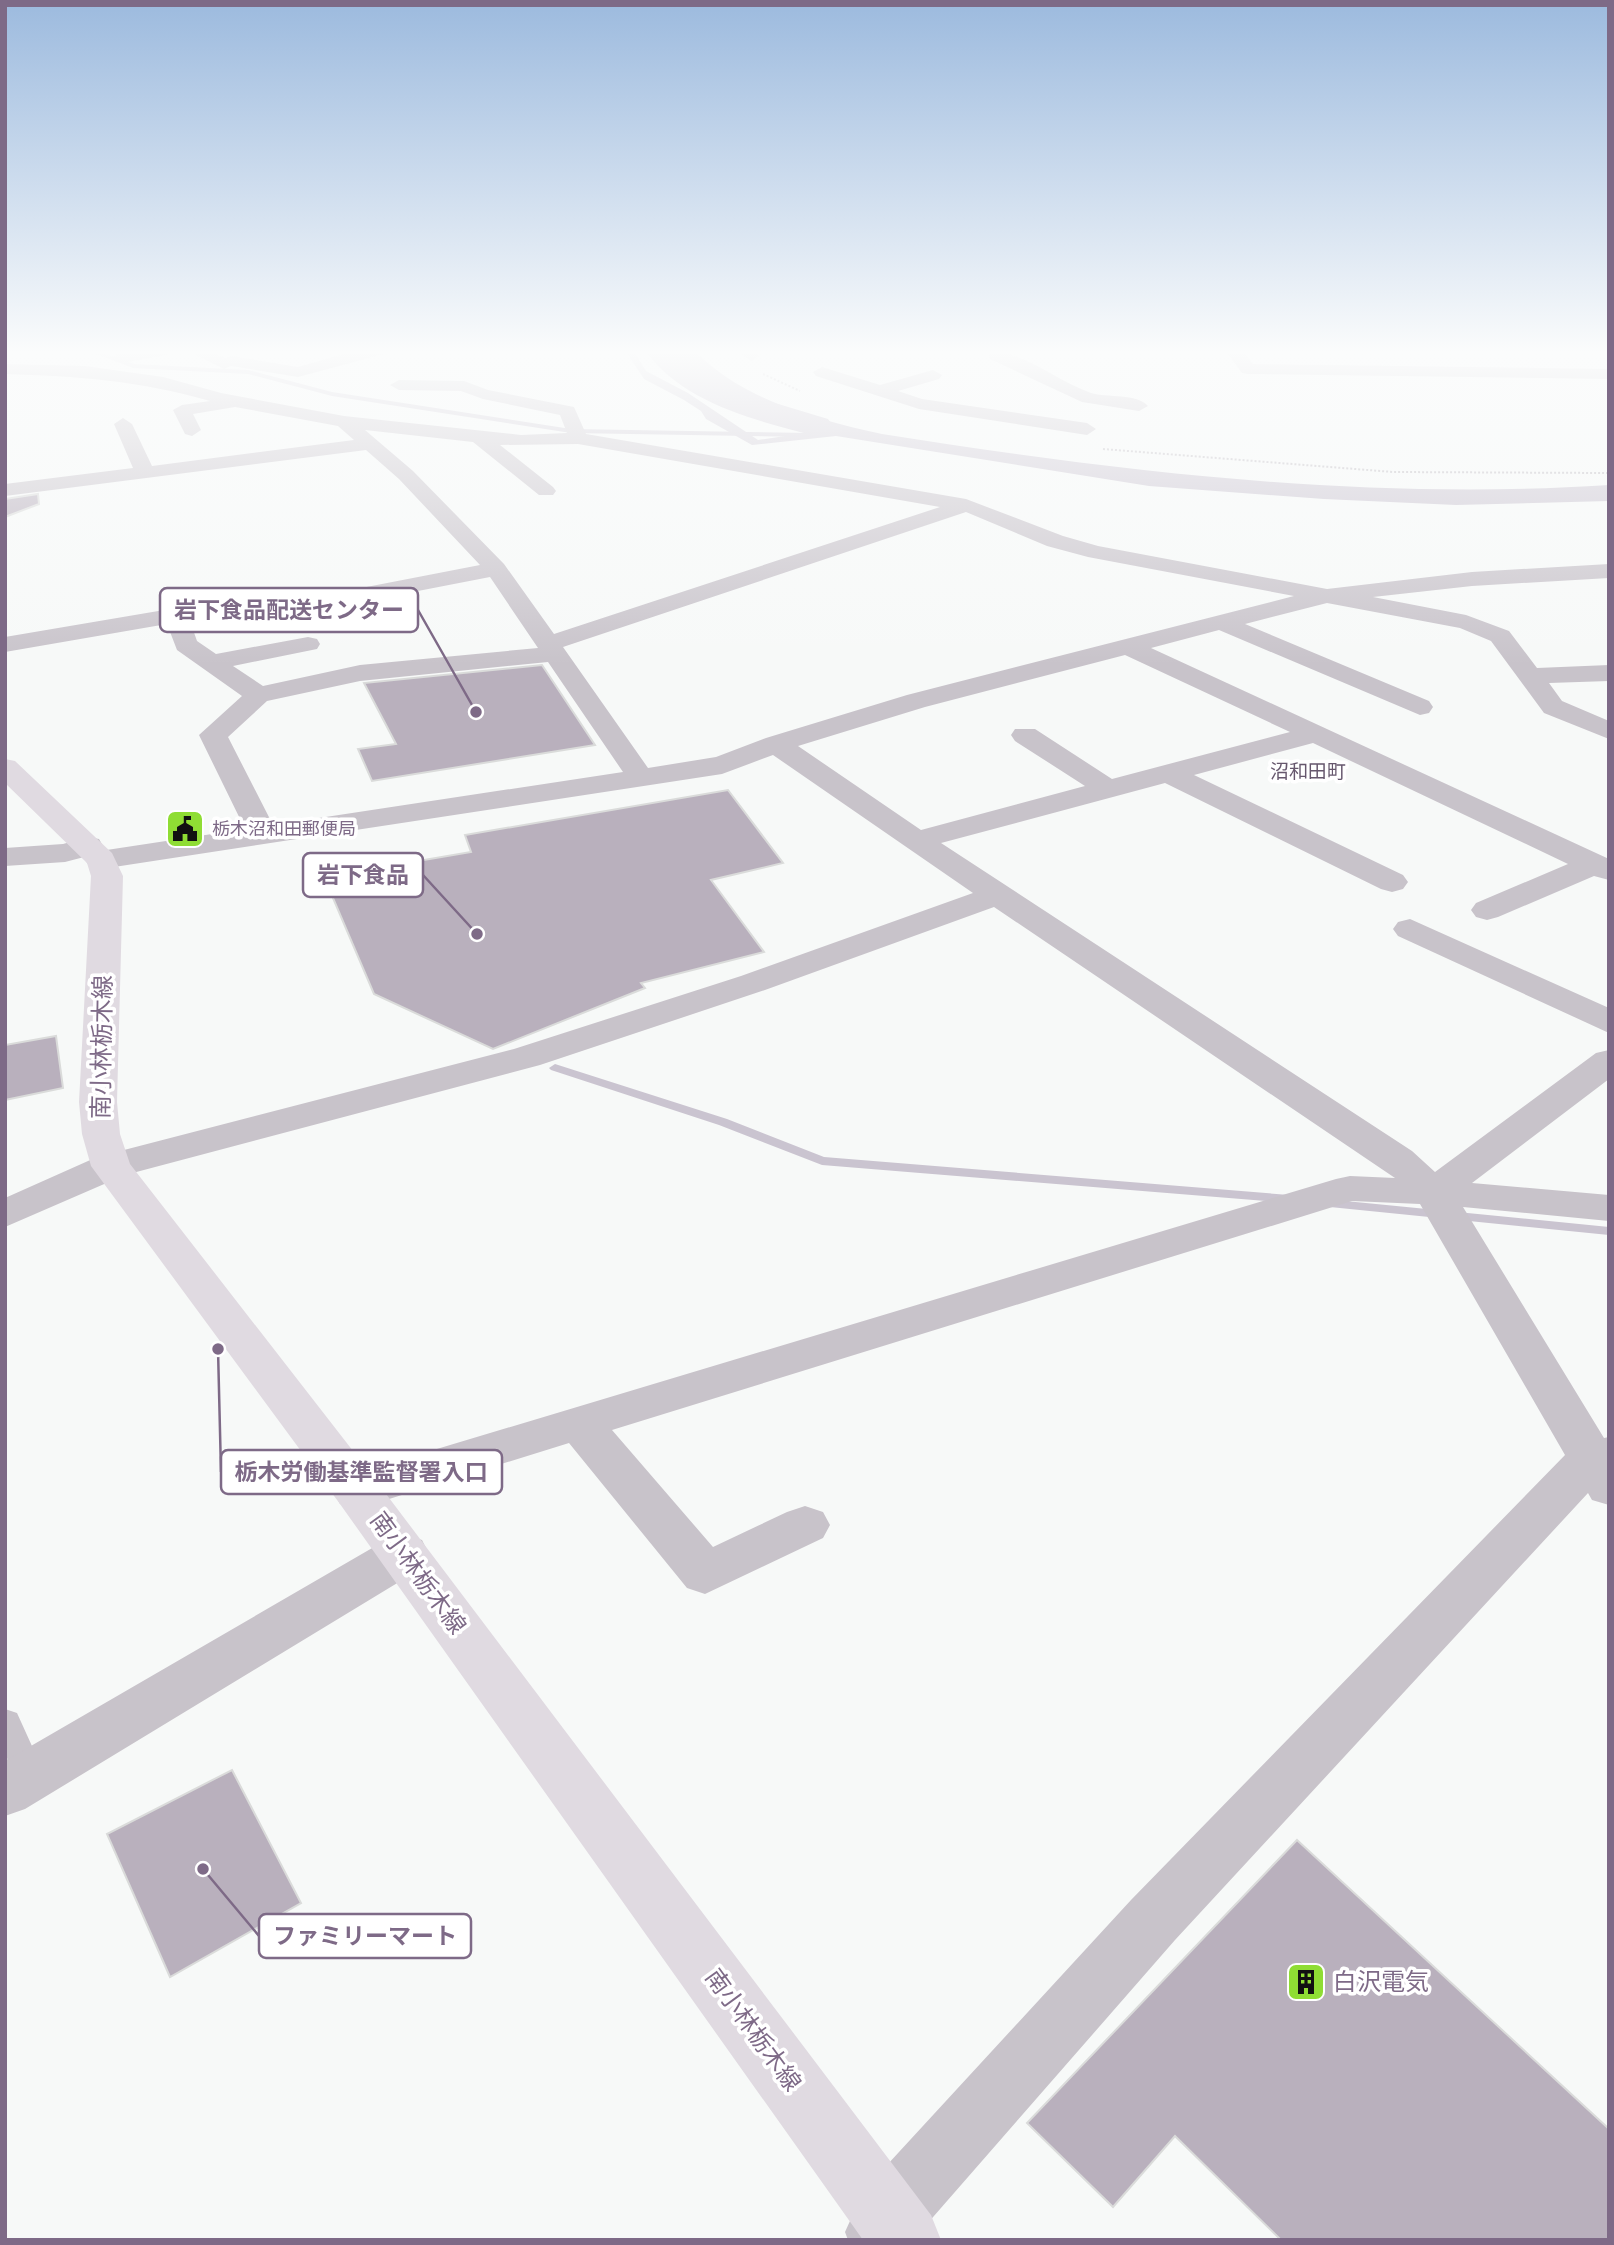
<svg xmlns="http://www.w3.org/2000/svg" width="1614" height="2245" font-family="Raleway,'Noto Sans JP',sans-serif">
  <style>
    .water { fill: #cac4d0 }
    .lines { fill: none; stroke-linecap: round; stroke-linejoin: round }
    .stream { fill: #cac4d0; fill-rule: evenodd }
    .river { fill: #cac4d0; fill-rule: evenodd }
    .building { fill: #b9b0bd; stroke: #dadbda; stroke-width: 2 }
    .path { stroke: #bfbbc1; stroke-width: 2; stroke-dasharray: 2 2; stroke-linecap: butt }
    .service { fill: #c8c3ca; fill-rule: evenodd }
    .minor { fill: #c8c3ca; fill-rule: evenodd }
    .secondary { fill: #e0dae1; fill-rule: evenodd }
    .labels { text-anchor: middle; stroke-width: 7; stroke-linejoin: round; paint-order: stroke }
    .far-poi-label { font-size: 18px; fill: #7e6a87; stroke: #fff; text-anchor: start }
    .far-neighbourhood-label { font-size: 19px; fill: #66576d; stroke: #fff }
    .near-street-label { font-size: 24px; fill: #7e6a87; stroke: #fff }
    .near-poi-label { font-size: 24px; fill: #7e6a87; stroke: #fff; text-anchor: start }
    .leader { fill: none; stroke: #7e6a87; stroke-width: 2.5 }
    .callout-dot { fill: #7e6a87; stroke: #fff; stroke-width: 2.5 }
    .callout { fill: #fff; stroke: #7e6a87; stroke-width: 2.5 }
    .callout-label { font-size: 23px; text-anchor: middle; font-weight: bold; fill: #7e6a87 }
  </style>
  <rect width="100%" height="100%" fill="#f7f9f8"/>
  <path class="water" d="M625,350H633L646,371L688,393L758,440L818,431C792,422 764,417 739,404C714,390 697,367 675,350H694C742,400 817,420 882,434C1121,472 1367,501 1609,485V501L1456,505L1324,499L1149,486L836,436L752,445L706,419L701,411L684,400L644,379Z"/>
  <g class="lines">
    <path class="stream" d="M86,350H94L134,364L248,370L332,392L571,429L811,433L814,435L811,437L571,433L332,396L248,374L133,368Z
      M555,1064L727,1119L824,1157L1289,1195L1295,1199L1289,1203L822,1165L719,1125L551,1070L549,1068Z
      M1325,1199L1609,1227V1235L1320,1206L1319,1203Z"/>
    <path class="river" d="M645,350H677L723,383L765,400L828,419L833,426L828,433L816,436C757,421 682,403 645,350Z"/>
  </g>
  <path class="building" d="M38,494L39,504L5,517V499Z
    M542,665L595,745L372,781L358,749L396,744L364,683Z
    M728,790L783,863L711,880L764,952L641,983L645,988L493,1049L374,994L324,877L471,852L465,835Z
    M56,1036L63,1088L5,1100V1045Z
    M232,1770L301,1903L170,1977L107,1834Z
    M1297,1840L1609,2129V2240H1281L1175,2136L1113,2207L1027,2123Z"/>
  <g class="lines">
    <path class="path" d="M763,374L800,391
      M1103,449L1393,472L1609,473"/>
    <path class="service" d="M5,1709L17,1713L46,1777L41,1787L29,1792L17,1787C3,1757 5,1742 5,1709Z"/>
    <path class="minor" d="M137,350H174L166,355L122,363L114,358L116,354Z
      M186,350H208L225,358L232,356L298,367L358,350H386L384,354L298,377L231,366L224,369Z
      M735,350H754L759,356L751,361Z
      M987,350C1021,350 1057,381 1091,393C1107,398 1137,393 1148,406L1139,411L1082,402L990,359Z
      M1225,350H1242L1253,364L1609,369V379L1248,374L1242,373Z
      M5,364L85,366L163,377L221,393L344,416L521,435L567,433L560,415L483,399L461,391L399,390L390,385L399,380L464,381L488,390L574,407L586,434L966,499L1063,536L1098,546L1327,589L1472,572L1609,564V578L1472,586L1373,597L1466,615L1509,631L1537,668L1609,665V681L1549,683L1562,701L1609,721V739L1544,713L1491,641L1460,628L1327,603L1245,624L1429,701L1433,707L1429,713L1420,715L1219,630L1151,648L1609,859V880L1594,876L1498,917L1487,920L1476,917L1471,910L1476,903L1568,864L1313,743L1194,775L1403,875L1408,882L1403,889L1392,892L1381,889L1165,783L941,843L1412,1151L1435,1172L1596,1053L1609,1050V1079L1472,1183L1609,1195V1221L1463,1207L1604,1438L1609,1437V1505L1592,1500L1588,1493L1175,1940L913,2240H848L845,2232L864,2190L1131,1900L1565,1455L1420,1204L1352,1201L612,1430L713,1547L787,1512L805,1506L823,1512L830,1525L823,1538L705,1594L687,1588L569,1443L357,1509L340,1504L333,1491L340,1478L357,1473L1336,1179L1350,1176L1395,1178L994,907L765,990L540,1065L125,1175L5,1227V1198L97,1157L514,1049L741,976L973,893L773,755L722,774L101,869L90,867L85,860L88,856L65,862L5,866V848L63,844L88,837L99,839L103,846L100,851L245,829L199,735L242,696L177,650L167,624L5,652V637L176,608L351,590L480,565L399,479L366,450L5,496V484L133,468L114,424L123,418L132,424L152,466L354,440L338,426L235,407L193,414L201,430L192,436L185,434L173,410L182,405L210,401C142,381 76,376 5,374ZM365,430L473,442L539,495H553L556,491L553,487L500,445L578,444L940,507L554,634L504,564L413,471ZM966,512L1047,546L1088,557L1294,596L907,695L766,738L716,757L648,768L563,647ZM490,577L538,648L360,665L263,686L233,666L317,649L320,644L317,639L308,637L216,654L197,641L190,621L351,604ZM1125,655L1290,732L1112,779L1035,729H1015L1011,735L1015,741L1085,786L921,830L798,746L925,707ZM548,662L623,772L273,825L228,737L267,701L360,681Z
      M822,367L880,385L933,370L942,375L939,379L898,391L922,399L1087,423L1096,429L1087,435L919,409L816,376L813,372Z
      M1410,919L1609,1008V1033L1398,936L1393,929L1398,922Z
      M404,1534L422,1540L429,1554L422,1568L25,1809L5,1816V1761L386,1540Z"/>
    <path class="secondary" d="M5,759L15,761L112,853L123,876L117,1102L120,1134L130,1164L374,1478L931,2215L941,2240H863L340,1504L91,1166L82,1134L79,1102L91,876L87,863L5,783Z"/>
  </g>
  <linearGradient id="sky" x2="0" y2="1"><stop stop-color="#9cbade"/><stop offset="0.53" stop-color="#fbfcfc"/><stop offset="1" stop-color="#fbfcfc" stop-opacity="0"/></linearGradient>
  <rect width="1614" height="665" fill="url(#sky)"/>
  <defs>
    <symbol id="civic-square" viewBox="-11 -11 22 22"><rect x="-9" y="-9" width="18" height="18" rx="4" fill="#8fdd34" stroke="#fff"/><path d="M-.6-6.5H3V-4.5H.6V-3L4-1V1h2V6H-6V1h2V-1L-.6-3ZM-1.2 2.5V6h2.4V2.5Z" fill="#111"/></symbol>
    <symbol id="building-square" viewBox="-11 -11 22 22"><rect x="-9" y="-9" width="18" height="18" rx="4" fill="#8fdd34" stroke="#fff"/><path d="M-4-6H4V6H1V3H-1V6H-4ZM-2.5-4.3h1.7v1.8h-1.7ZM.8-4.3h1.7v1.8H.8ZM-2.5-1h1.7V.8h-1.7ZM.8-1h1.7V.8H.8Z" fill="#111"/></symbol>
  </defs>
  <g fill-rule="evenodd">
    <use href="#civic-square" x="163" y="807" width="44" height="44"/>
    <use href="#building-square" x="1284" y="1960" width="44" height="44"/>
  </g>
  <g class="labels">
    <g class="far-poi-label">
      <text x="212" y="835">栃木沼和田郵便局</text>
    </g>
    <g class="far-neighbourhood-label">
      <text x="1308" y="778">沼和田町</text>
    </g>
    <g class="near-street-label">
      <text transform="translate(102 1047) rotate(-89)" y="8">南小林栃木線</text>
      <text transform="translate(418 1573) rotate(54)" y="8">南小林栃木線</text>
      <text transform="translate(753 2030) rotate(54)" y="8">南小林栃木線</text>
    </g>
    <g class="near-poi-label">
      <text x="1333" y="1990">白沢電気</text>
    </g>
  </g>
  <path class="leader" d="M476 712L418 610M477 934L423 875M218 1349L221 1472M203 1869L259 1936"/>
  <g class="callout-dot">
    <circle cx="476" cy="712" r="7"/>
    <circle cx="477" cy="934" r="7"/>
    <circle cx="218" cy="1349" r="7"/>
    <circle cx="203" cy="1869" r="7"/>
  </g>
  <g class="callout">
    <rect x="160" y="588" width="258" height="44" rx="7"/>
    <rect x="303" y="853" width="120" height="44" rx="7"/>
    <rect x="221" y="1450" width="281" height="44" rx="7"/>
    <rect x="259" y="1914" width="212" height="44" rx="7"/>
  </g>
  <g class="callout-label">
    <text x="289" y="618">岩下食品配送センター</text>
    <text x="363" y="883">岩下食品</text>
    <text x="361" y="1480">栃木労働基準監督署入口</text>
    <text x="365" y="1944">ファミリーマート</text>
  </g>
  <rect width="1614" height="2245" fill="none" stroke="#7e6a87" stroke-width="14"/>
</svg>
